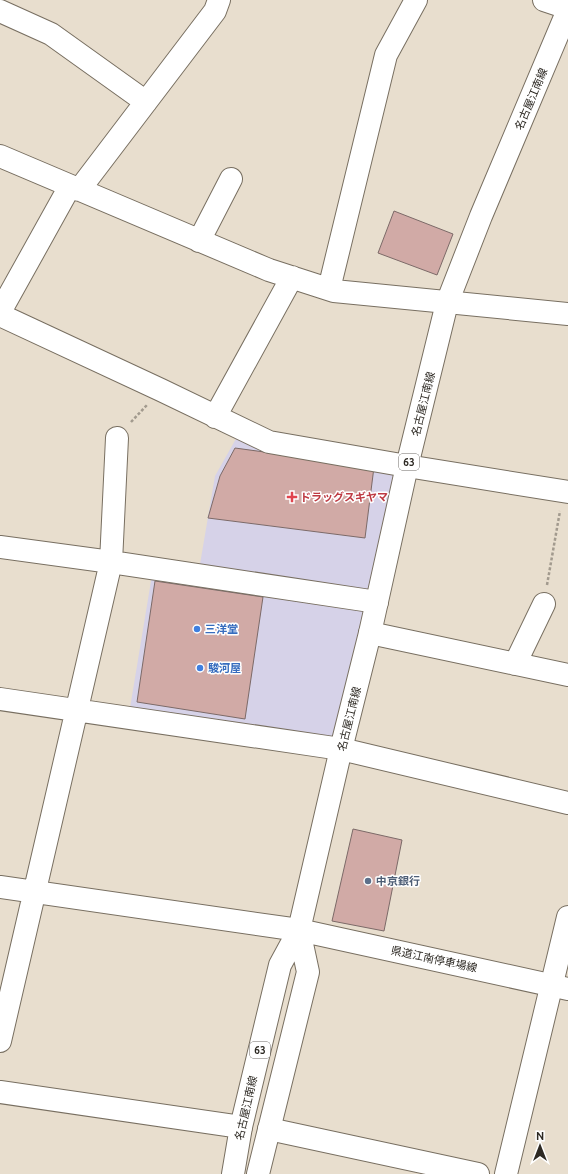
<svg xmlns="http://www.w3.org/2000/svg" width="568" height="1174" font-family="Ubuntu,'Noto Sans JP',sans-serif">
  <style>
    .commercial { fill: #d6d2e8 }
    .building { fill: #d1aaa6; stroke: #7c6a68 }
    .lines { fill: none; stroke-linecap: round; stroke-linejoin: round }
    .minor-casing { stroke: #786f61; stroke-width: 24 }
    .major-casing { stroke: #786f61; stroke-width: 24 }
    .path { stroke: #a29a8e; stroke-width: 2.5; stroke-dasharray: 3 2; stroke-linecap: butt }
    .minor { stroke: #fff; stroke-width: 22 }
    .major { stroke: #fff; stroke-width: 22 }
    .health-dot { fill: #e0444e; stroke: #fff; stroke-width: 1.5 }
    .shop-dot { fill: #3f7fe0; stroke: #fff; stroke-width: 1.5 }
    .service-dot { fill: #5c6f8a; stroke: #fff; stroke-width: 1.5 }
    .labels { text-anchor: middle; stroke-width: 3; stroke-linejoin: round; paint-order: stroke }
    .shield { fill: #fff; stroke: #6c6965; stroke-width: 1 }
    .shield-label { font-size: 10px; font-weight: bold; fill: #2d2923 }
    .street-label { font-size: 11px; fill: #2d2923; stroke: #fff }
    .health-label { font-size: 11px; font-weight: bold; fill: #be3a42; stroke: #fff; text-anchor: start }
    .shop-label { font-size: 11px; font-weight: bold; fill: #366cbe; stroke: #fff; text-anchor: start }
    .service-label { font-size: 11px; font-weight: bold; fill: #4e5e75; stroke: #fff; text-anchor: start }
  </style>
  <rect width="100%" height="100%" fill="#e8dece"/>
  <path class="commercial" d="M237,437L400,470L374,596L199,570L215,476Z
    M152,575L366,606L334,741L130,708Z"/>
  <path class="building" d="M394,211L453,234L437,275L378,253Z
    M235,448L374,467L365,538L208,518L220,476Z
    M155,581L263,597L245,719L137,702Z
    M353,829L402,840L384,931L332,921Z"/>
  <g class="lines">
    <defs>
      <path id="minor" d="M544,0L568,8
        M0,11L51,34L146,102
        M0,156L269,270L334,291L568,314
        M79,190L215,11L219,0
        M199,241L231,179
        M329,289L386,55L416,0
        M0,312L70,186
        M0,315L161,390L269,442L407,466L568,492
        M215,417L292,277
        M0,547L111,562L377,602
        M370,633L568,675
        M515,664L544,604
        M0,699L341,749L568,803
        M0,887L299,930
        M0,1041L111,562L117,438
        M0,1092L241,1127
        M269,1129L478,1174
        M506,1174L568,917"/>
      <path id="major" d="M299,930L568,989
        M233,1174L241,1127L280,965L299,930L341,749L370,633L407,466L447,303L481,216L568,10
        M258,1174L308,972L299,930"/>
    </defs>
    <use href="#minor" class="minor-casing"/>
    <use href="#major" class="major-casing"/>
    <path class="path" d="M131,422L147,405
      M547,585L560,511"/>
    <use href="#minor" class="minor"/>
    <use href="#major" class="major"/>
  </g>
  <path class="health-dot" d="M290 491h4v4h4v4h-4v4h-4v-4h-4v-4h4z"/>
  <g class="shop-dot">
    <circle cx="197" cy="629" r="4"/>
    <circle cx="200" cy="668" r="4"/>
  </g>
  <circle class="service-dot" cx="368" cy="881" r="4"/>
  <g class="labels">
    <g class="shield">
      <rect x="399" y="454" width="20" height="16" rx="3"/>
      <rect x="250" y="1042" width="20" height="16" rx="3"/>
    </g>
    <g class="shield-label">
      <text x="409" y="466">63</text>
      <text x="260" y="1054">63</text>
    </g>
    <g class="street-label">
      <text transform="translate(531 99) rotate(-67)" y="4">名古屋江南線</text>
      <text transform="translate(423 404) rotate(-76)" y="4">名古屋江南線</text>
      <text transform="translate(349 719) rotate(-76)" y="4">名古屋江南線</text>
      <text transform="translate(434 959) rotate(12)" y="4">県道江南停車場線</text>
      <text transform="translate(246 1108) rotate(-77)" y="4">名古屋江南線</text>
    </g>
    <g class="health-label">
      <text x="300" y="501">ドラッグスギヤマ</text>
    </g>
    <g class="shop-label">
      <text x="205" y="633">三洋堂</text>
      <text x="208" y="672">駿河屋</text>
    </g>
    <g class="service-label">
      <text x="376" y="885">中京銀行</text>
    </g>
  </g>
  <g transform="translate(540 1146)" stroke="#ffffff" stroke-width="3" paint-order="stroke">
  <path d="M0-3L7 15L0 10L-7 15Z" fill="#2d2923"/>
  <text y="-6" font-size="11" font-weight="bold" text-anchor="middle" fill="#2d2923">N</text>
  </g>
</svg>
